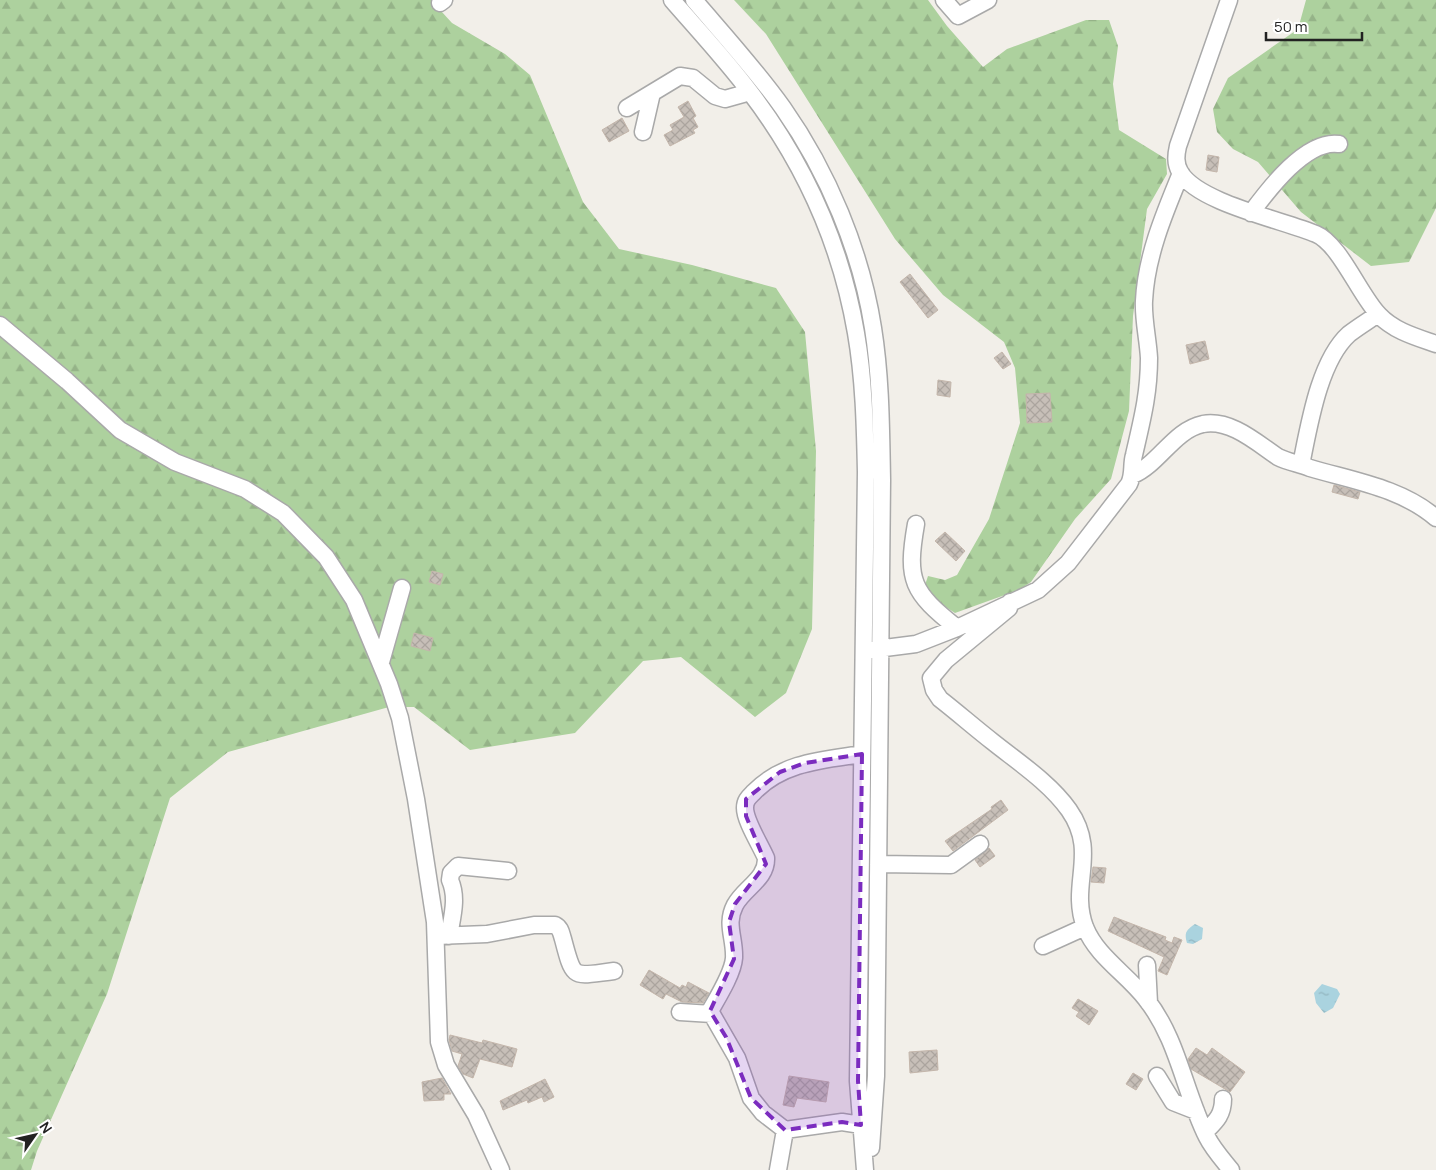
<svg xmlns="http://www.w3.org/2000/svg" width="1436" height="1170" font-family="Manrope,sans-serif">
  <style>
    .forest { fill: url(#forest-firs) }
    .water { fill: url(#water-ripples) }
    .building { fill: url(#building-cross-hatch); stroke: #c4b6ab }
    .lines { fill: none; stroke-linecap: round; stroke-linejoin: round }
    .minor-casing { stroke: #a9a9a9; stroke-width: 19 }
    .minor { stroke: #fff; stroke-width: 16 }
    .marked { fill: #7b2cbf; fill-opacity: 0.2; stroke: #7b2cbf; stroke-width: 4; stroke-dasharray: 10 6; stroke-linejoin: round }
  </style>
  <defs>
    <pattern id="forest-firs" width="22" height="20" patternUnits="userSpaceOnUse" patternTransform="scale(1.25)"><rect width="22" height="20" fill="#add19e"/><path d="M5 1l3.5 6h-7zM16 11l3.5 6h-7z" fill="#95b388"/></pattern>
    <pattern id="water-ripples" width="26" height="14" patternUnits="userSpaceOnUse" patternTransform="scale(1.25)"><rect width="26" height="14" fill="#aad3df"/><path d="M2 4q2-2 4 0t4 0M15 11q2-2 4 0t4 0" fill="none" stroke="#92b5bf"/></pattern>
    <pattern id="building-cross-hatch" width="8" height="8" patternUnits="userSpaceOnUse" patternTransform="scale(1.25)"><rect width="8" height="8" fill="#c7bfb8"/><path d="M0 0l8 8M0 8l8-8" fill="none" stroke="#aba49e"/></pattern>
  </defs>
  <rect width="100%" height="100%" fill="#f2efe9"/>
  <path class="forest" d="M0,0H431L452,23L505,54L530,75L583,202L619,249L692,265L776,288L805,332L816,451L812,629L786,693L755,717L681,657L643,661L575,733L470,750L414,707H389L228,752L170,798L107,994L37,1151L31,1170H0Z
    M734,0H928L947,26L983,67L1007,49L1086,20H1109L1118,46L1113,84L1119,130L1166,159L1167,174L1147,209L1133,316L1129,411L1111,479L1075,519L1031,582L1019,590L955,613L938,602L925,585L928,576L945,580L957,575L989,519L1020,423L1015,368L1004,342L943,295L895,239L766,34Z
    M1306,0H1436V208L1409,262L1371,266L1301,212L1258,162L1233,149L1217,132L1213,109L1228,78L1298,29Z"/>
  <path class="water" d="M1195,924L1203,928L1202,939L1193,944L1187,943C1184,933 1186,930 1195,924Z
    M1322,984L1337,989L1340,994L1333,1008L1324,1013L1316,1003L1314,993Z"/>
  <path class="building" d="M688,101L696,116L693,118L698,127L693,130L695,133L670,146L664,135L673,130L670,125L684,117L678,107Z
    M622,118L629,131L609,142L602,130Z
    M1208,155L1219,157L1217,172L1206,170Z
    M910,274L938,310L928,318L900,282Z
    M1205,341L1209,359L1190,364L1186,345Z
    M1002,352L1011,364L1003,369L994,358Z
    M938,380L951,382L950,397L937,395Z
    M1050,393L1052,422L1027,423L1026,394Z
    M1334,485L1360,492L1358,499L1332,492Z
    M945,532L965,551L956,561L935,541Z
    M432,571L443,574L440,585L429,582Z
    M414,633L433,638L430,651L411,646Z
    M1001,800L1008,810L953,851L945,841L992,809L991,807Z
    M989,848L995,856L980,867L975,860Z
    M1093,867L1106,868L1104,883L1091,882Z
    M1114,917L1166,937L1165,940L1172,943L1174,937L1182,940L1167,975L1158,971L1164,957L1108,931Z
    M649,970L680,988L682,985L686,987L688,982L709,993L703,1003L682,1002L666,994L663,999L640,985Z
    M1078,999L1098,1011L1089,1025L1076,1016L1079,1012L1072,1008Z
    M450,1035L482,1043L483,1040L517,1049L512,1067L480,1059L473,1078L463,1074L458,1066L462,1054L452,1051L449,1040Z
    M1196,1048L1207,1055L1212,1048L1245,1072L1230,1092L1191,1069L1188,1059Z
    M937,1050L938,1070L910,1073L909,1052Z
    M1133,1073L1143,1079L1136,1090L1126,1084Z
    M789,1076L829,1082L826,1102L797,1098L794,1107L783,1105Z
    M442,1078L451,1094H444V1100L424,1101L422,1082Z
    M545,1079L554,1097L544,1102L542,1097L528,1103L527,1100L503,1110L500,1101Z"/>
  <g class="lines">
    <defs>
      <path id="minor" d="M672,0C698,30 726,60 750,92C804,163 841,245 856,333C864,379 865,426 866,472L858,1081L865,1170
        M694,0C724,35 756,70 783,108C828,172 861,251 873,328C881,378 881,429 882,480L876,1076L871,1148
        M944,0L958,16L988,0
        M1229,0L1178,146C1176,155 1175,163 1180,172C1198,203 1283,220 1316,234C1340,244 1360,296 1379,315C1394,331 1416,337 1436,344
        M440,3L444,0
        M627,108L680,76L693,78L715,96L725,99L750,92
        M643,132L652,93
        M1251,213C1268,190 1306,139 1339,144
        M0,325L67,381L120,430L175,462L245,489L283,513L326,557L354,600L389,684L400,718L416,799L435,922L439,1042L446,1065L476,1115L501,1170
        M1301,465C1309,426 1319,361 1349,334C1358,327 1368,321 1378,314
        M1133,475C1159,464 1174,430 1203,424C1231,419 1257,443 1278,457C1288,462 1300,464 1310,468C1354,481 1401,488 1436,518
        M916,524C906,581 912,592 957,628
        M1010,602L1009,608L946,660L931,678L934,690L940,699C958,713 975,728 993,742C1018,762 1050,783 1069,810C1099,853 1069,884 1085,927C1097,957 1127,974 1146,999C1178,1039 1184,1091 1207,1137C1213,1149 1223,1160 1231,1170
        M869,650L916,644L957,628L1038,590L1068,563L1129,484C1134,474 1131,465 1134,455C1142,420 1149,394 1149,358C1148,339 1143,319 1144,301C1146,257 1164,214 1181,173
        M381,662L402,588
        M878,864L951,865L980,844
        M436,936L487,934L534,925H555C561,928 561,933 563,939C574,981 572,976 614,971
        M449,936C452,917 458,898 450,880L451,873L458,866L508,871
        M1043,946L1085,927
        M1147,965L1149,1003
        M680,1012L712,1014
        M1157,1076L1173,1102L1196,1111
        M785,1130L842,1122L861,1125
        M1205,1132C1216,1121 1223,1115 1223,1099
        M778,1170L785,1130L763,1113L751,1098L737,1058L710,1011C718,997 733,973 734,958C735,938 725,924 735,905C744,888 767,879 766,858C760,844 745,821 745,808C745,800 749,797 754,792C783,762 823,760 862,754"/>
    </defs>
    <use href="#minor" class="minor-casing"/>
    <use href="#minor" class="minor"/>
  </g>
  <path class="marked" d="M862,754L858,1081L861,1125L842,1122L785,1130L751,1098L726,1037L710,1011L734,959L729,922L735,904L766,864L746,816V799L780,772L805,763Z"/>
  <g transform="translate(35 1135) rotate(56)" stroke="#ffffff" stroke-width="4" paint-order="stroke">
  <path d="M0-4L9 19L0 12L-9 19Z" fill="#222222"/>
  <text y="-8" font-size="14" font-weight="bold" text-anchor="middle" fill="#222222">N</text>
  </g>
  <path d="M1266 32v8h96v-8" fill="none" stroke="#222222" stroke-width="2.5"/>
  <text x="1274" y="32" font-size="15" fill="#222222" stroke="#ffffff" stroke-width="4" paint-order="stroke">50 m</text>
</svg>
